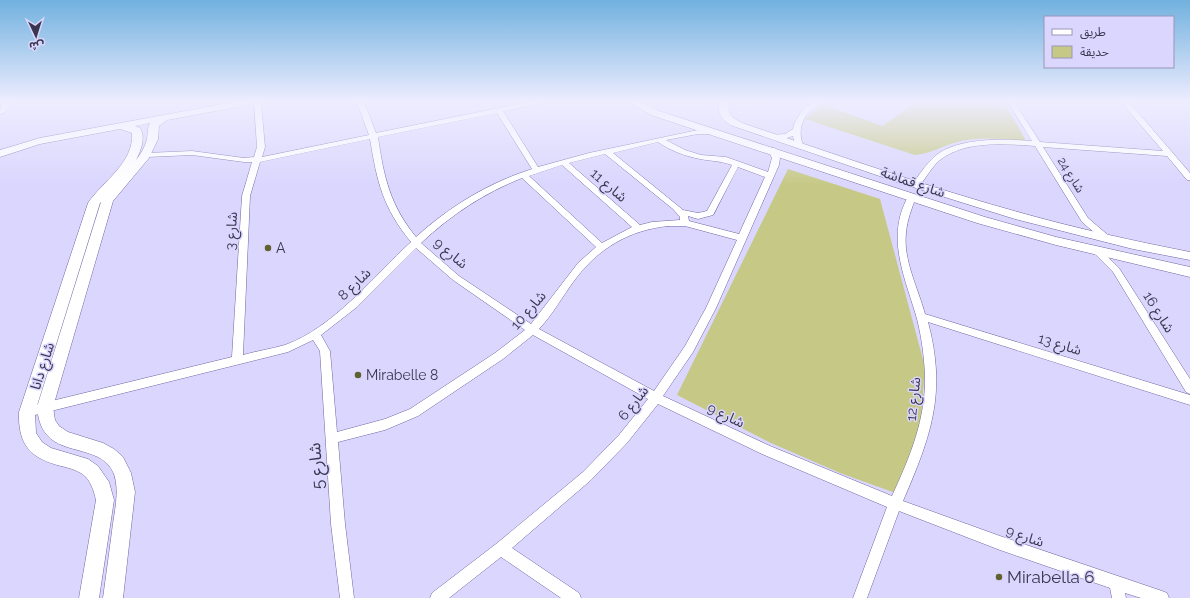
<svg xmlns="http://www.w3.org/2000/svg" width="1190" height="598" font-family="Raleway,'Noto Sans Arabic',sans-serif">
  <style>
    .green { fill: #c6c985 }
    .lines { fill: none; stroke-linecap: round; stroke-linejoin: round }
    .street-casing { stroke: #7066a1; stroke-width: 1 }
    .secondary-casing { stroke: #7066a1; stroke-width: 1 }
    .primary-casing { stroke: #7066a1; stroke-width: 1 }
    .street { fill: #fff; fill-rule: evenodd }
    .secondary { fill: #fff; fill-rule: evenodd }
    .primary { fill: #fff; fill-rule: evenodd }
    .poi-dot { fill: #60612e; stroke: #dad6fe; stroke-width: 1.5 }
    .labels { text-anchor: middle; stroke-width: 3; stroke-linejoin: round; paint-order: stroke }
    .far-street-label { font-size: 12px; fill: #3a3650; stroke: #dad6fe }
    .street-label { font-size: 14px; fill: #3a3650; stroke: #dad6fe }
    .poi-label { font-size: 14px; fill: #3a3650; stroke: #dad6fe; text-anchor: start }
    .near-street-label { font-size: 17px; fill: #3a3650; stroke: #dad6fe }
    .near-poi-label { font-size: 17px; fill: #3a3650; stroke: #dad6fe; text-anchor: start }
  </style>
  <rect width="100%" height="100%" fill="#dad6fe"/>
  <path class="green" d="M917,102H1004L1026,141C1003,139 980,136 957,142C942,146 930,154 915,155L805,119L822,104L882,126Z
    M788,169L880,199L925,367L921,418L901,495L840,473L771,443L677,395Z"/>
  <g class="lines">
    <defs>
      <path id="street" d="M254,102H260L261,104L265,147L262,157L369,135L357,102H364L376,133L528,102H540V104L503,111L538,167L589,153L698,130H714L718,132L714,134H698L666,140L685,150L701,155L726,157L768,172L772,158L768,150L772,148H775L780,158L779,165L716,308L693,352L663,396L770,446L892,496C910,457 926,419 925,375C924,354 921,332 915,312C903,273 886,234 909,195H915L916,197C912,208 907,220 906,233C903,260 918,288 925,314L1190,395V405L928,322C947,393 931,436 903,501L1000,536L1162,591L1167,593L1169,598H1141L1125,593L1126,598H1112L1110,588L1000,550L899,511L867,598H853L887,507L762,454L658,404L627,443L591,480L512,548L579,593L581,598H561L501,557L449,598H430L432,593L496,544L583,472L619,435L648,399L533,335L503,359L418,416L385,430L338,442L345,524L354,598H340L331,524L320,351L313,340L288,352L27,417L23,415L21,412L23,409L27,407L232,357L242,196L252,162H244L192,155L147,157L143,155L147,153L192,151L244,158L254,157L257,147ZM497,113L532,169C488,183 449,207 416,237C390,205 384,178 378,137ZM370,139C377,182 383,208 411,242C374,276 333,328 285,345C271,349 257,351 243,355L250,196L260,162ZM658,142C671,151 685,156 700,159C711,161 721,161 732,165L707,211L698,213L683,210L613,153ZM605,154L673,209L680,217V220L652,222L640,225L569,163ZM562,165L632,227L602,243L529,176ZM738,167L765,177L739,234L689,221L688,216L698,219L713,215ZM522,178L596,247L578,263L531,324L459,276L421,243C451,215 484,193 522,178ZM668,226H685L737,240L706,308L685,346L654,391L539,329C553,314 562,297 574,281C597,249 629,230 668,226ZM416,248L453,280L525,330L495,353L410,409L385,419L337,432L330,351L321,335L357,307Z
        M814,102H823C819,105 815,107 812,109C801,119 798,132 803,145L802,147H796L793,136L787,138L772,139V135L785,134L793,129C795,118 804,107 814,102Z
        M1008,102H1014L1040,142L1163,151L1121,102H1129L1190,173V180H1187L1167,156L1043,147L1088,218L1109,236L1111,238L1106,241L1103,240L1082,222L1035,146C1006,144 965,140 940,160C932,167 926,177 919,187H913L912,185C919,175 926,164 935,156C959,137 1003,139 1032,141Z
        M1096,247L1099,248L1119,268L1190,379V394L1186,392L1113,272L1091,250Z"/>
      <path id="secondary" d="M234,102H253L248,105L167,120L159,126L158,139L149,158L113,201L53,407L55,420L59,426L68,432L103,443L114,449L123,457L131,473L135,492L123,598H103C106,576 109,554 112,531C114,513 120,492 114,474C103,446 64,455 47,435C40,427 38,417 37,407L101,202L100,203L35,412L36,433L42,442L51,448L88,459L98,466L109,482L114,500L99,598H79L96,500C94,492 92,484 86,477C80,471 70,468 61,466C30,458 18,445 19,412L88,203C103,181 134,163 132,133L120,129L40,144L0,157V150L40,138ZM150,123C147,129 148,133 147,139C145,147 141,154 136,160C141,150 146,138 140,128L135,126Z
        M628,102H640L659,111L985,217L1056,237L1190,267V277L1056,245L977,223L651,115Z
        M719,102H729C727,115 733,119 745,124C837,155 930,188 1025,214C1079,229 1134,241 1190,252V260L1133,249L1015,219L903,184L733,126C723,121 717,114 719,102Z"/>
      <path id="primary" d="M1,102H13L4,113L0,114Z"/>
    </defs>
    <use href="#street" class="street-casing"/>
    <use href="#secondary" class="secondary-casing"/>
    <use href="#primary" class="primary-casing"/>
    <use href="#street" class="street"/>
    <use href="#secondary" class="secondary"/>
    <use href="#primary" class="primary"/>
  </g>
  <linearGradient id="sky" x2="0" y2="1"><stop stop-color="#71b1df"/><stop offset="0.55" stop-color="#eeedff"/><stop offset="1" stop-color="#eeedff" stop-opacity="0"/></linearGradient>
  <rect width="1190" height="185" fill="url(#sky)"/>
  <g class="poi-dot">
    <circle cx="268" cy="248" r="4"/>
    <circle cx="358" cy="375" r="4"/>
    <circle cx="999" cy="577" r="4"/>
  </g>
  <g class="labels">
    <g class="far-street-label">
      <text transform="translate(1071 175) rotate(58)" y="4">شارع 24</text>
    </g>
    <g class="street-label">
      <text transform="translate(913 182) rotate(19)" y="5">شارع قماشة</text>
      <text transform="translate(609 185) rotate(41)" y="5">شارع 11</text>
      <text transform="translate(231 231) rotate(-87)" y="5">شارع 3</text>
      <text transform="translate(451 253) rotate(40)" y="5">شارع 9</text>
      <text transform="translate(354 284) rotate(-44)" y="5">شارع 8</text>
      <text transform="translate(528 310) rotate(-49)" y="5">شارع 10</text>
      <text transform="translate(1159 312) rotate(58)" y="5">شارع 16</text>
      <text transform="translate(1060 344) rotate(17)" y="5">شارع 13</text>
      <text transform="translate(42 366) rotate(-72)" y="5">شارع دانا</text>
      <text transform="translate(913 399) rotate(-84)" y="5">شارع 12</text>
      <text transform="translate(633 403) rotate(-52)" y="5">شارع 6</text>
      <text transform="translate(726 415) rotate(25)" y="5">شارع 9</text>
      <text transform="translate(1025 536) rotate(19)" y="5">شارع 9</text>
    </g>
    <g class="poi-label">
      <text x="276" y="253">A</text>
      <text x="366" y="380">Mirabelle 8</text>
    </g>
    <g class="near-street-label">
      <text transform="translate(316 466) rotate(-95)" y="6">شارع 5</text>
    </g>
    <g class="near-poi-label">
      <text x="1007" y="583">Mirabella 6</text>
    </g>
  </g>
  <rect x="1044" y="16" width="130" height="52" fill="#dad6fe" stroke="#9a96b8"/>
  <rect x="1052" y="29" width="20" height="6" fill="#ffffff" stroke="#9a96b8"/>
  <text x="1080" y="36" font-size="12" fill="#3a3650">طريق</text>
  <rect x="1052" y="46" width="20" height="12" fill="#c6c985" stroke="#9a96b8"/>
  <text x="1080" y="56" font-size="12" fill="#3a3650">حديقة</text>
  <g transform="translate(36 36) rotate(176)" stroke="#dad6fe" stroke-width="3" paint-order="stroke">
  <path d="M0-3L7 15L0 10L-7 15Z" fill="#3a3650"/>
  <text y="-6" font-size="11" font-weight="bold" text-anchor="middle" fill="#3a3650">ش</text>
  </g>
</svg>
